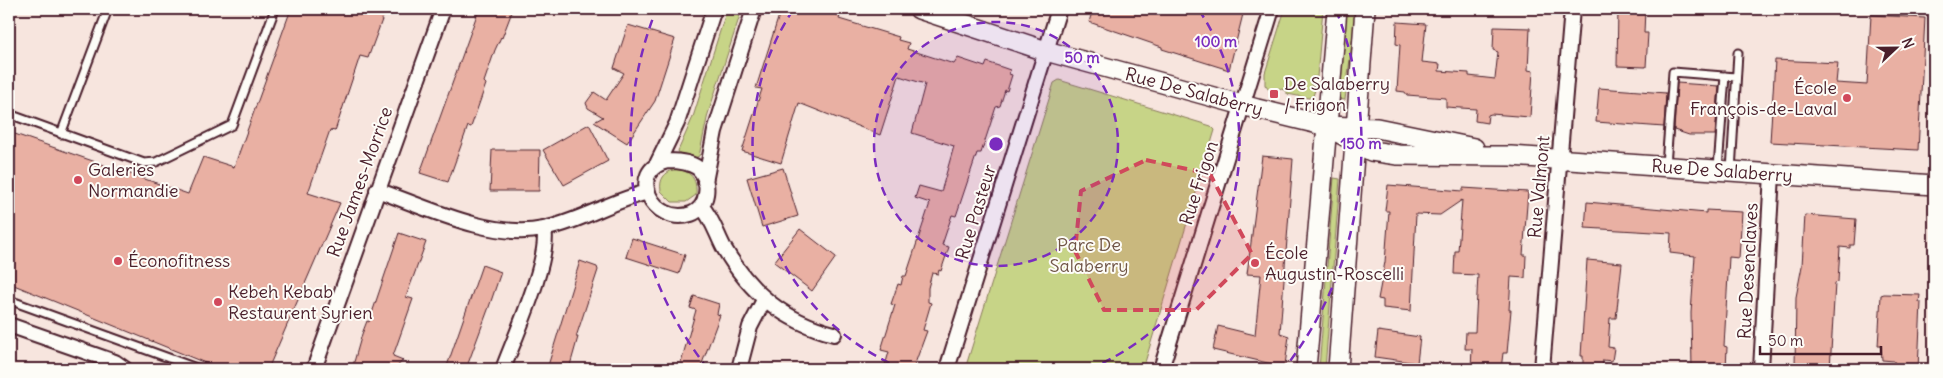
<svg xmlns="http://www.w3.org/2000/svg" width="1943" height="378" font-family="Delius,sans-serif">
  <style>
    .green { fill: #c7d487; stroke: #887a59 }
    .building { fill: #e9b0a3; stroke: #4a1f2b }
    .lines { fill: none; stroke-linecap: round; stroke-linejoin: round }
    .lane-casing { stroke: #4a1f2b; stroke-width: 11 }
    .street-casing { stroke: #4a1f2b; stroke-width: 18 }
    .secondary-casing { stroke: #4a1f2b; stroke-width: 22 }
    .lane { stroke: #fdfcf7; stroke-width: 7 }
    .street { stroke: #fdfcf7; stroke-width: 14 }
    .secondary { stroke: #fdfcf7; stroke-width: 19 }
    .marked { fill: #d1495b; fill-opacity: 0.2; stroke: #d1495b; stroke-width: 4; stroke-dasharray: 10 6; stroke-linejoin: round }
    .ring { fill: none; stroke: #7b2cbf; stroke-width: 2.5; stroke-dasharray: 9 6 }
    .poi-dot { fill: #d1495b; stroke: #fdfcf7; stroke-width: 2 }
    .labels { text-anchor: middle; stroke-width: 4; stroke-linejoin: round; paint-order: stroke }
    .poi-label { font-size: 18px; fill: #4a1f2b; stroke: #fdfcf7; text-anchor: start }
    .street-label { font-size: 18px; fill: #4a1f2b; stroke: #fdfcf7 }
    .park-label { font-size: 18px; fill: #705547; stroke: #fdfcf7 }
    .centre { fill: #7b2cbf; stroke: #fdfcf7; stroke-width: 2.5 }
    .ring-label { font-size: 15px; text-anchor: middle; font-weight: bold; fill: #7b2cbf; stroke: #fdfcf7; stroke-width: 4; stroke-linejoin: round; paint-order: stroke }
  </style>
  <rect width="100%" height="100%" fill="#f7e5de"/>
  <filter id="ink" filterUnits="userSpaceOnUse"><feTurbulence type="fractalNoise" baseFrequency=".02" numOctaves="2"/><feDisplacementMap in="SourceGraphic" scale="10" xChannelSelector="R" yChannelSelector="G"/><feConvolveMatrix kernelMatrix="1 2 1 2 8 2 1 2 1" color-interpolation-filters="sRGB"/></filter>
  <g filter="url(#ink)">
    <path class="green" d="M727,9H742L708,114L699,156L695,158L680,154L678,151L693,117Z
      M1285,9H1323L1317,77H1312L1311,86L1316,87L1313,96L1309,98L1287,94V91L1278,88L1277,92L1269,90L1265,85V73Z
      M1345,9H1356L1345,100L1338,99Z
      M1059,80L1211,126L1215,130L1143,369H965L1054,83Z
      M675,169C691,171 697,178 696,195L686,202H672L661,191C659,179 664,173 675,169Z
      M1334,178L1340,179L1325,369H1319Z"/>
    <path class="building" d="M291,9H386L368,58L360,56L335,131L330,130L308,193L340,203L268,369H220L9,283V132L188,194L203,157L234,167Z
      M479,9H513L502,38L501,37L495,50L484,82L486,84L471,127L468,126L448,182L420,173Z
      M781,9H828V12L840,16L839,19L899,37L898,40L909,43L907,49L954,64L958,58L985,67L987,62L1010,70L1009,74L1012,75L1007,91L1005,90L1000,106L996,107L981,153H977L956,216L952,215L942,245L949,247L941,271L939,270L938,274L932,273L928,288V302L931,303L923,330L927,331L913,369H884L889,352L881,350L895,305L891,304L898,284L901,285L903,276H906L930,203L915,198L919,186L941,192L954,146L912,133L925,84L899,76L880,135L799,103L781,163L742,151L762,89L756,88Z
      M1093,9H1229L1243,14L1229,70L1162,49V47L1089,22Z
      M1618,9H1645L1644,33H1648L1646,67L1617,66Z
      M1871,15L1925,18L1918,150L1770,142L1775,60L1838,63L1836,83L1867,85Z
      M1397,22L1426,24L1422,62L1440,64L1439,71L1469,73V76L1495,79L1498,52L1493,50L1494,27L1530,28L1528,70L1533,71L1530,117L1491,114L1488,115L1487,123L1475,121L1476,109L1446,107V98L1407,95L1405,92L1397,91L1400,45L1396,44Z
      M628,25L675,39L655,101L627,143L594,122L603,117L588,108L586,103L594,92L606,100L624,73L614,68Z
      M1677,83L1719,86L1715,135H1689L1674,130Z
      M1599,88L1666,93L1664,127L1596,122Z
      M589,124L608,161L564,185L543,150Z
      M492,150H540L539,191H490Z
      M1262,156L1293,159L1280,333L1289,336L1285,365L1281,369H1271L1272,364L1213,350L1218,326L1255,335L1261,275L1247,274Z
      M783,168L798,216L762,227L747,178Z
      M1388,185L1463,191V188L1528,192L1523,255H1526L1525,278L1511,277L1509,310H1511L1507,353H1503L1501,369L1471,368L1472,349H1465L1466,332H1475L1478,275L1454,274L1455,251H1458L1462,200L1440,215L1416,214L1411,311L1383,308V300L1378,299L1385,262L1389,211H1385Z
      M1587,202L1706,213V210L1742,212L1739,258L1729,257L1724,346L1727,347L1726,369H1692L1691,313L1695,256L1670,253L1671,233L1585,228Z
      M1805,215L1856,219L1854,245H1850V248L1840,247L1838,282L1835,283L1830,369H1795L1796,297L1802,266Z
      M800,229L836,257L812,291L774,262Z
      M399,233L426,242L406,297L413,299L393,356L403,360L395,369H352L362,334L367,321L369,322Z
      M632,238L685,255L679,274L626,257Z
      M1587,260L1622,263L1616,318H1610L1608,347L1614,348L1612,361L1603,360L1602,369L1583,368V356H1581Z
      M580,261L597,267L598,270L576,337H578L569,369H547Z
      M482,265L501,272L489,307L466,369H446Z
      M1884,294L1920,295L1919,302H1921L1918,369H1895L1894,361L1882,360L1881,346H1878L1881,295Z
      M694,296L719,304L717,314L720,315L700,369H679L696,310L690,308Z
      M1378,331L1420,337L1417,363L1375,357Z"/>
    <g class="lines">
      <defs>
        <path id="lane" d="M9,114L144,163L156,162L232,125L275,9
          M61,134L108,9
          M1666,165L1673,72L1736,77
          M1718,168L1725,76
          M1731,171L1738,53
          M9,300L199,369"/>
        <path id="street" d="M668,161C678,161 690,162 698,168C712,181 708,208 691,214C653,227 625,170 668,161Z
          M657,164L677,123L714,9
          M705,182L715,131L754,9
          M377,190C425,207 492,240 543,229C579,222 611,201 648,192
          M702,207C712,218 717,235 724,248C750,293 784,321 834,334
          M9,325L115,362L125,369
          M314,369L443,9
          M503,369C514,339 551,258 544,229
          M739,369L750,327L764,300
          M947,369L1059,9
          M1161,369L1272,9
          M1542,369L1572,9
          M1761,369L1772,174"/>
        <path id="secondary" d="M919,9L1046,51L1257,109L1327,126L1377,128L1474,148
          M1327,126L1371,151L1398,155L1511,156L1934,185
          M1306,369L1337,9
          M1338,369L1365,9"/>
      </defs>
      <use href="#lane" class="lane-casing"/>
      <use href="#street" class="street-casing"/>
      <use href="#secondary" class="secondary-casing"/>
      <use href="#lane" class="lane"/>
      <use href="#street" class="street"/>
      <use href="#secondary" class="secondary"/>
    </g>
  </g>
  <path class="marked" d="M1146,160L1210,174L1252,254L1196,310H1104L1075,251L1081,191Z"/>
  <circle cx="996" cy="144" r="122" fill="#7b2cbf" fill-opacity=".12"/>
  <g class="ring">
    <circle cx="996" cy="144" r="122"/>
    <path d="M903 369A243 243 0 0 1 793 10M1199 10A243 243 0 0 1 1089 369"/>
    <path d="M708 369A365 365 0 0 1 656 10M1336 10A365 365 0 0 1 1284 369"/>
  </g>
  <g class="poi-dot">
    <rect x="1269" y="89" width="10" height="10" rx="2.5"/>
    <circle cx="1847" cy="98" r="5"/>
    <circle cx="78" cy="180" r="5"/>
    <circle cx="118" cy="261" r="5"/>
    <circle cx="1255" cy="263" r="5"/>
    <circle cx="218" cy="302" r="5"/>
  </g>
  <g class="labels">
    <g class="poi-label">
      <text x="1284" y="90">De Salaberry<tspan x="1284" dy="21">/ Frigon</tspan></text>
      <text x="1837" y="94" text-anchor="end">École<tspan x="1837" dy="21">François-de-Laval</tspan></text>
      <text x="88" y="176">Galeries<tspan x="88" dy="21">Normandie</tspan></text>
      <text x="1265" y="259">École<tspan x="1265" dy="21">Augustin-Roscelli</tspan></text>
      <text x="128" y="267">Éconofitness</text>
      <text x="228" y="298">Kebeh Kebab<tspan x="228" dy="21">Restaurent Syrien</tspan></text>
    </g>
    <g class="street-label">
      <text transform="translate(1194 92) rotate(15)" y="6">Rue De Salaberry</text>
      <text transform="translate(1722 171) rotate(4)" y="6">Rue De Salaberry</text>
      <text transform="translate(360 182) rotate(-70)" y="6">Rue James-Morrice</text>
      <text transform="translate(1199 183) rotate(-72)" y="6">Rue Frigon</text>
      <text transform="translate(1539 187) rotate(-85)" y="6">Rue Valmont</text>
      <text transform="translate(976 212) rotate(-73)" y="6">Rue Pasteur</text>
      <text transform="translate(1748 271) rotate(-87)" y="6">Rue Desenclaves</text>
    </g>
    <g class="park-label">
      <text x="1089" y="251">Parc De<tspan x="1089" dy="21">Salaberry</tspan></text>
    </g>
  </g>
  <circle cx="996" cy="144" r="8" class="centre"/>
  <g class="ring-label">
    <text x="1216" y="47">100 m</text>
    <text x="1082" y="63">50 m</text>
    <text x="1361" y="149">150 m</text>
  </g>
  <rect width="1943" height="378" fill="none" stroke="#fdfcf7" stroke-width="30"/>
  <rect x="15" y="15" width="1913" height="348" fill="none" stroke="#4a1f2b" stroke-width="2" filter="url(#ink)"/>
  <g transform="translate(1896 48) rotate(68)" stroke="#fdfcf7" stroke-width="4" paint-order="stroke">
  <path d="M0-4L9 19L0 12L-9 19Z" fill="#4a1f2b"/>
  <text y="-8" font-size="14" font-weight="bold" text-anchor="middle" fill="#4a1f2b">N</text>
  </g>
  <path d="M1760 346v8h121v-8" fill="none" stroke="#4a1f2b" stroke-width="2.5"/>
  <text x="1768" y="346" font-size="15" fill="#4a1f2b" stroke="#fdfcf7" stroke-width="4" paint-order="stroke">50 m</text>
</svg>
